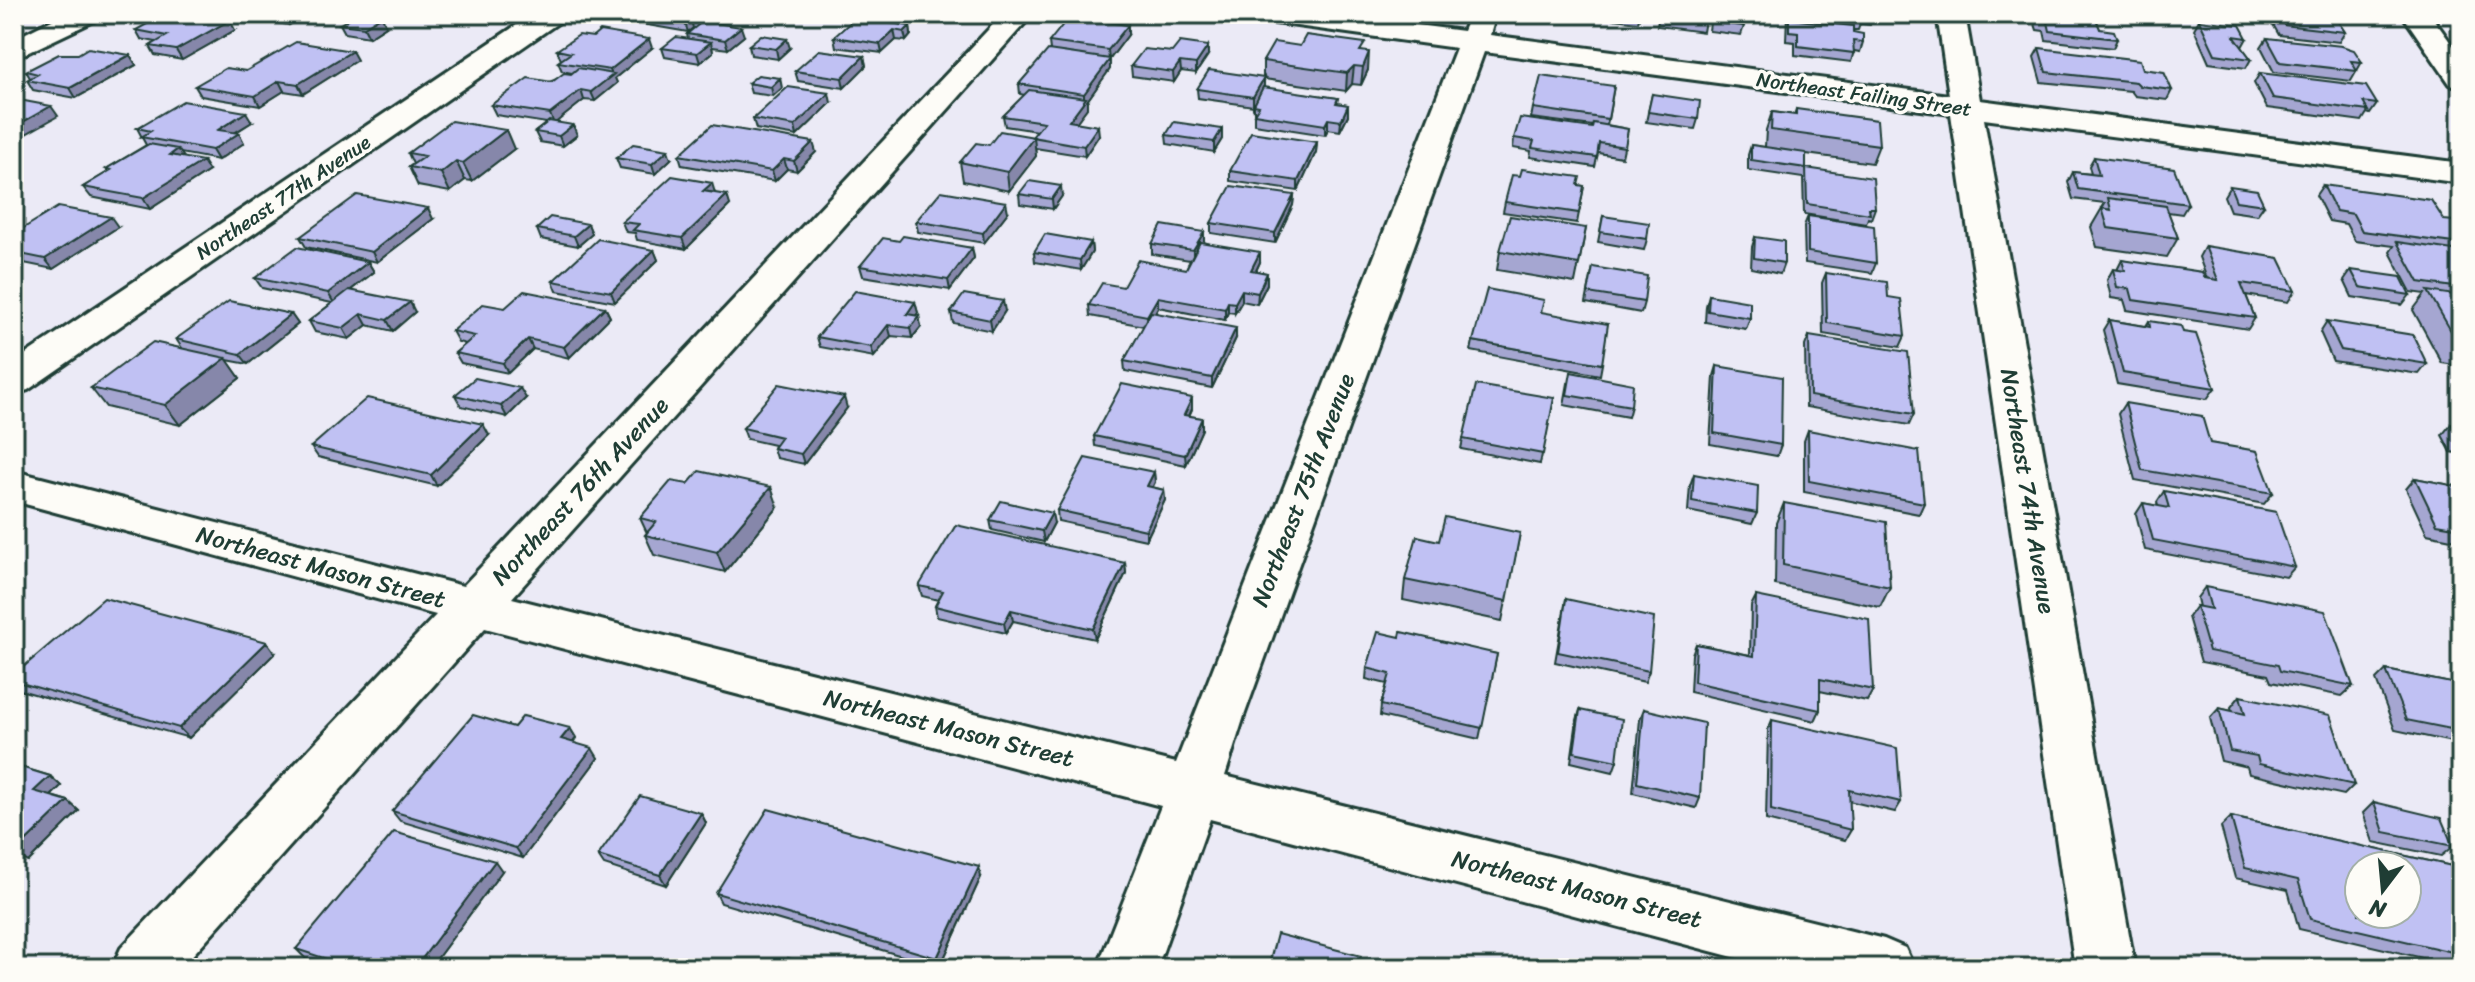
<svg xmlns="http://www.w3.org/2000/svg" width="2475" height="982" font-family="Sriracha,sans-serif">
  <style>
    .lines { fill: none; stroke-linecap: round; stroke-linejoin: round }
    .street-casing { stroke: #1f3d34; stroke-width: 6 }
    .street { fill: #fdfcf7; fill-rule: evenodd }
    .wall { fill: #a5a6d1; stroke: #1f3d34; stroke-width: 2 }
    .shaded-wall { fill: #8687aa; stroke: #1f3d34; stroke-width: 2 }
    .building { fill: #c0c1f3; stroke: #1f3d34; stroke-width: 2; fill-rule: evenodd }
    .labels { text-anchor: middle; stroke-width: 7; stroke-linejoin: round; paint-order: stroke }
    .far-street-label { font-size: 20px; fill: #1f3d34; stroke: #fdfcf7 }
    .street-label { font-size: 24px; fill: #1f3d34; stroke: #fdfcf7 }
  </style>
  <rect width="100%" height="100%" fill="#ebeaf6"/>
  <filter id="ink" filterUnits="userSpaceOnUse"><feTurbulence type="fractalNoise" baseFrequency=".0125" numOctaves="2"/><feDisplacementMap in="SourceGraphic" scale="16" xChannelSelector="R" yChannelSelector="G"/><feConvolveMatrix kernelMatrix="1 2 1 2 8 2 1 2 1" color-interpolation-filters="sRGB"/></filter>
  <g filter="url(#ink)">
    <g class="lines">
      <defs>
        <path id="street" d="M64,14H100L96,20L14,59V39Z
          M533,14H566L562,20L28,390L14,394V362Z
          M1003,14H1033L512,598L1176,763L1456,48L1268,22L1258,20L1254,14H1332L1463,31L1470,14H1496L1490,35L1949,95L1937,14H1965L1980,100L2461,163V183L1984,119L2135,968H2075L1951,114L1484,52L1244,716L1225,776L1884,939L1905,948L1914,968H1775L1210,819L1157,968H1097L1161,806L485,628L181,968H112L121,948L436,615L14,501V471L463,586Z
          M2402,14H2430L2461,57V87L2450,84Z"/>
      </defs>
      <use href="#street" class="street-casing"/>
      <use href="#street" class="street"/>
    </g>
    <path class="wall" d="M217,14H308L289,25Z
      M617,14H719L721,21L718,23L744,36L728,49L712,47L713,52L700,63L665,57L662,48L688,39L687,34L688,32L619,20Z
      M1571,14H1640L1638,22Z
      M1659,14H1706L1703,32L1657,26Z
      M1711,14H1744V26L1741,35L1709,31Z
      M1787,14H1873V16L1870,25L1860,24L1858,30H1853V32L1863,42L1860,52L1854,51L1851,62L1795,55V42L1786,41Z
      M2037,14H2094L2100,29L2117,39L2113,48L2046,40L2044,31L2037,30L2034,21Z
      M2267,14H2333L2345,32L2339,42L2279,35Z
      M2199,20L2247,38L2242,47L2251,59L2246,68L2209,63L2194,29Z
      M340,24L386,26L369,37L345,33Z
      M910,26L911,35L906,41L896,40L882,53L836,47L834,37Z
      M136,30H235L182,60L155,55L150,46L156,42L141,39Z
      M1128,35L1110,59V69L1087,101V108L1076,122L1099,135L1085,156L1035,148L1036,156L1009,191L963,181L960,162L989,145L1033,137L1037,131L1005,126L1003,116L1025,95L1020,94L1019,84L1050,50L1049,42Z
      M2267,38L2362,62L2351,81L2274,72L2261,47Z
      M749,45L790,48L778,59L751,55Z
      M1300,46L1364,52L1368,70L1361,85L1352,84L1346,91L1264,79V88L1338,98L1337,103L1348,105V115L1340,131L1328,129L1325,135L1254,124V106L1198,98L1197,89L1263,78V61Z
      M652,48L615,78L617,83L595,101L584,100L556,122L577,135L563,146L540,142L535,132L547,123L496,115L491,105L572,73L562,71L558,62L561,60L557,50Z
      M2039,48L2143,69L2172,90L2167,100L2135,96L2131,91L2041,82L2034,57Z
      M1172,52L1208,55L1196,73L1181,71L1174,82L1132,76L1131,66Z
      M130,55L136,65L76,98L33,90L27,80L30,78L26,71Z
      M864,56L866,66L844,88L798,81L795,71Z
      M357,60L303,94L284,91L260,106L201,96L195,86L246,71Z
      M2260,73L2377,104L2370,114L2367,113L2362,121L2267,108L2254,83Z
      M748,83L782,88L773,96L751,93Z
      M1614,86L1607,125L1628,129L1622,157L1598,153L1595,167L1530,157L1531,151L1513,148L1514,138L1592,128V126L1531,118L1533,108Z
      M1652,94L1698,119L1695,129L1646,122Z
      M831,103L797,136L756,129L753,119Z
      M1796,109L1879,145L1872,163L1806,154V168L1875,208L1871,219L1868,218L1866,224L1804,214L1803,178L1748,170V155L1751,145L1765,147L1766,130L1772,112L1794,115Z
      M252,122L235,133H239L244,143L218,160L181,153L183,157L209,171L150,209L91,197L83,187L108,172L106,169L146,145L137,128Z
      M1222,129V139L1214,152L1167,144L1166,135Z
      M1317,142L1316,152L1298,191L1230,181V171Z
      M514,149L472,181L465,180L450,192L418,186L409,167L413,164L408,153Z
      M816,152L797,171L787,169L775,181L682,165L679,155Z
      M2094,157L2188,204L2182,214L2168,212L2178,238L2167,257L2097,247L2091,227L2105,203L2073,199L2068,182L2073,172L2091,174L2089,166Z
      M616,158L671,159L655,174L620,168Z
      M1578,185L1584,186L1577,223L1503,212L1505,202Z
      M2323,185L2444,220L2461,244V366L2442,363L2413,310L2425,294L2411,292L2390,252L2394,246L2355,241L2346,224L2329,221L2316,195Z
      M2230,186L2264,205L2257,215L2230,211L2224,196Z
      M715,193L730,205L686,249L637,240L635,233L626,232L622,222Z
      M1019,194L1062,196L1053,209L1020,204Z
      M1294,195L1293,205L1275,243L1211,233V223Z
      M1008,212L984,243L918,232L916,221Z
      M1603,216L1647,239L1644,250L1598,242Z
      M1808,216L1876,263L1872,273L1805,263L1804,226Z
      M433,219L377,262L306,247L300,237Z
      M588,224L592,234L578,246L541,239L537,229Z
      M118,227L53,269L24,263L14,269V234Z
      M1586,228L1575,283L1497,270L1500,251Z
      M1755,237L1784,263L1780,274L1751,268L1752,247Z
      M899,241L972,248L974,258L950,290L863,276L860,266Z
      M1091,242L1092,252L1081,270L1035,262L1034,252Z
      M1204,242L1260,262L1256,271L1267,273V284L1257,304L1242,301L1235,313L1228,312L1225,320L1158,307L1155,313L1236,338L1212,388L1125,371L1124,361L1144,326L1090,316L1089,305L1123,287L1186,269L1190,260L1152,254V244Z
      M2205,246L2295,291L2288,302L2246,295L2255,318L2248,329L2127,310L2124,300L2111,298L2107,280L2113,269L2117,270L2122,260L2207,279L2199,257Z
      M654,250L658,260L615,302L557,291L553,281Z
      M368,262L374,272L351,290L415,312L393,331L367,325L349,339L315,332L309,321L332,303L262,288L255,278Z
      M1593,267L1644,302L1641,313L1586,303Z
      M2351,270L2410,295L2402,305L2352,297L2344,280Z
      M1826,273L1905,336L1900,347L1823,334L1822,283Z
      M1709,295L1750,318L1746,329L1705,322L1706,306Z
      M915,302L918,313L916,316H919L921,327L912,338L891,336L874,357L820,347L817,337Z
      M605,307L610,317L569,358L533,349L508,373L461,363L455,353L466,344L458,342L452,331L505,308Z
      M1005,311L992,331L953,323L951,312Z
      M291,314L298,324L248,364L227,360L240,378L180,425L106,407L91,388L182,348L176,339Z
      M2109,320L2146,326L2149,321L2183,332L2215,388L2207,399L2117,384L2103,330Z
      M2327,321L2427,364L2419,374L2333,361L2320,332Z
      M1809,336L1914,414L1909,425L1806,407L1805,346Z
      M1473,341L1602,364L1600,375L1471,351Z
      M1717,366L1781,445L1777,456L1710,444L1714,376Z
      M2461,378V399L2454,386Z
      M1568,383L1631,406L1628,417L1564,405Z
      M455,395L526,398L507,417L461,406Z
      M1192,398V409L1189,416L1202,418V429L1186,465L1095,446L1094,436Z
      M1554,398L1540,464L1461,449L1463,439Z
      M2125,403L2273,493L2264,504L2135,480L2118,414Z
      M847,408L804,464L776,458L773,448L774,445L747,439L743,428Z
      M2451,424L2461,426V454L2451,452L2442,435Z
      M1808,430L1924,503L1919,514L1804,492V441Z
      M489,435L437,486L318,457L311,447Z
      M1154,472L1155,482L1152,487L1164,490L1165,500L1146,540L1058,521L1057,510Z
      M1694,474L1757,513L1752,524L1688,511L1690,485Z
      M2415,478L2461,487V541L2427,534L2406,489Z
      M688,484L778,507L725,572L654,555L645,535L647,533L640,518Z
      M2164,491L2295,567L2286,577L2145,550L2136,514L2143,503L2158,506L2157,502Z
      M1784,503L1890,587L1880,607L1775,585L1776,523Z
      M990,520L1054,523L1044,542L992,530Z
      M1520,533L1502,621L1403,600L1405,580L1439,541Z
      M1125,563L1126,573L1095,639L1013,621L1006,633L937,617L935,606L938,600L922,596L919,586Z
      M2205,587L2353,686L2342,696L2271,682L2268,675L2201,662L2188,617L2196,606L2199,607L2197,598Z
      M1756,596L1873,690L1867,701L1820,691V710L1815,721L1690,692L1692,654L1696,644L1750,655L1751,606Z
      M1566,599L1649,671L1645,682L1555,662Z
      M1400,637L1497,654L1479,739L1380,716L1381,705L1387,684L1366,679L1367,668Z
      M275,653L189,738L20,690L14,684V675Z
      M2386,670L2461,685V744L2395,730L2376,680Z
      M2240,696L2354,785L2344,795L2249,774L2247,767L2221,761L2210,718L2219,708L2232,711L2231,707Z
      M1644,709L1700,798L1696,808L1633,793L1640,719Z
      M1580,710L1617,761L1613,772L1571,762L1577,720Z
      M1772,720L1901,802L1895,812L1849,801L1851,830L1845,840L1766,820L1768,730Z
      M514,727L570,728L576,738L573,743L598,758L523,858L400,821L392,811Z
      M14,765L50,776L61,786L51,796L68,801L79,811L28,862L14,857Z
      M2374,802L2453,846L2441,856L2373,842L2363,813Z
      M701,813L706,823L666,885L604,865L598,856Z
      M2231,817L2461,868V967L2299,929L2288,890L2235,878L2221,827Z
      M502,871L430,968H335L306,959L296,949Z
      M981,877L940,967L721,903L716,893Z"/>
    <path class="shaded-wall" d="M283,14H308L289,25Z
      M716,14H719L721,21L710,30L707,21Z
      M382,16L386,26L369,37L364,27Z
      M691,19L693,28L688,32L685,23Z
      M230,20L235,30L182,60L176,50Z
      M1128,25V35L1109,60L1108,50Z
      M910,26L911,35L906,41L904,32Z
      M741,27L744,36L728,49L725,40Z
      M894,30L896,40L882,53L880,44Z
      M649,39L652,48L615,78L617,83L595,101L591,92L612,75L610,70Z
      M787,39L790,48L778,59L776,49Z
      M711,42L713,52L700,63L697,53Z
      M1208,46V55L1196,73V64Z
      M352,51L357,60L303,94L298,84Z
      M1369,52L1368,70L1361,85L1363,67Z
      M130,55L136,65L76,98L70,88Z
      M864,56L866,66L844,88L842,78Z
      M1110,59V69L1087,101V108L1070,131L1069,121L1084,101V94Z
      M1180,62L1181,71L1174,82L1173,72Z
      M1354,66L1352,84L1346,91L1347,73Z
      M780,78L782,88L773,96L771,87Z
      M1264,78V88L1253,107V97Z
      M279,81L284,91L260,106L255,96Z
      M581,90L584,100L554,124L550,114Z
      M829,93L831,103L797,136L795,126Z
      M1348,105V115L1340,131L1341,121Z
      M51,106L58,116L15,140L14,127Z
      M246,112L252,122L224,139L218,130Z
      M1328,119V129L1325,135V125Z
      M573,125L577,135L563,146L559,136Z
      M1098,126L1099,135L1085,156L1084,146Z
      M1222,129V139L1214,152V142Z
      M506,130L514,149L472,181L463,163Z
      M239,133L244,143L218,160L212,150Z
      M1034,137L1036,156L1009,191L1007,172Z
      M813,142L816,152L797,171L794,161Z
      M1317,142L1316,152L1298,191V181Z
      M178,149L185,159L170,155Z
      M668,150L671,159L655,174L652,164Z
      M784,159L787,169L775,181L772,171Z
      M203,161L209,171L150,209L143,198Z
      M456,161L465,180L450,192L441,173Z
      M712,183L715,193L703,191Z
      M1061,186L1062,196L1053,209L1052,199Z
      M727,195L730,205L686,249L682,238Z
      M1294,195L1293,205L1275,243V233Z
      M1006,202L1008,212L984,243L983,233Z
      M428,208L433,219L377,262L372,252Z
      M111,217L118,227L53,269L45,259Z
      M588,224L592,234L578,246L574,236Z
      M1204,232V242L1193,261V250Z
      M1091,242L1092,252L1081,270L1080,260Z
      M972,248L974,258L950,290L948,280Z
      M654,250L658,260L615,302L611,292Z
      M1260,252V262L1251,281V270Z
      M16,253L24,263L14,269V254Z
      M368,262L374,272L334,303L328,293Z
      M1267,273V284L1257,304L1258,293Z
      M1242,290V301L1235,313V303Z
      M1158,297V307L1148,326L1147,316Z
      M1003,301L1005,311L992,331L990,320Z
      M410,302L415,312L393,331L387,320Z
      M915,302L918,313L909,324L907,314Z
      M1228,302V312L1225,320V309Z
      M605,307L610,317L569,358L564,347Z
      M291,314L298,324L248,364L240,354Z
      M361,314L367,325L349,339L343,328Z
      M919,316L921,327L912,338L910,328Z
      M888,325L891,336L874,357L871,347Z
      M1236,328V338L1212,388V378Z
      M528,339L533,349L508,373L503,363Z
      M226,358L240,378L180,425L165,405Z
      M520,388L526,398L507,417L501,406Z
      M844,397L847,408L804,464L801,454Z
      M1192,398V409L1185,425L1184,415Z
      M1202,418V429L1186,465L1185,455Z
      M483,424L489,435L437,486L431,475Z
      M1154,472L1155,482L1148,497L1147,486Z
      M771,487L778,507L725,572L717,552Z
      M1164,490L1165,500L1146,540V530Z
      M1052,513L1054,523L1044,542L1042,531Z
      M1125,563L1126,573L1095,639L1093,629Z
      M1011,610L1013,621L1006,633L1004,623Z
      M267,642L275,653L189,738L179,728Z
      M570,728L576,738L567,750L561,739Z
      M592,748L598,758L523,858L516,848Z
      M50,776L61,786L46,801L34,791Z
      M68,801L79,811L28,862L15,852Z
      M701,813L706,823L666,885L660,875Z
      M495,861L502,871L430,968H415Z
      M979,867L981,877L940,967L937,958Z"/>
    <path class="building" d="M165,14H189L230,20L176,50L150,46L167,36L136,30Z
      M357,14H366L382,16L364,27L340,24Z
      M634,14H716L707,21L691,19L685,23Z
      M1660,14H1706L1705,22L1659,17Z
      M1712,14H1744V26L1712,22Z
      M1789,14H1873V16L1861,15V21Z
      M2039,14H2094L2100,29L2114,31L2117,39L2050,31L2048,22L2041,21Z
      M2278,14H2333L2345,32L2284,25Z
      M1069,17L1128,25L1108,50L1049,42Z
      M855,18L910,26L904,32L894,30L880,44L834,37Z
      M1789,19L1853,26V32L1863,34V42L1853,41L1854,53L1798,46V32L1789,31Z
      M2199,20L2240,25L2247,38L2234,36L2251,59L2215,54Z
      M703,21L741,27L725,40L687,34Z
      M600,31L649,39L610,70L558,62L571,53L557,50L579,35L593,37Z
      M761,35L787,39L776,49L749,45Z
      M1306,35L1365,43L1360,51L1369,52L1363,67L1354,66L1347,73L1263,61L1274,42L1300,46Z
      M676,37L711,42L697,53L662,48Z
      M2267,38L2342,46L2354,50L2362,62L2351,61L2357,71L2280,62Z
      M296,42L352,51L298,84L279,81L255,96L195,86L226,68L246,71Z
      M1180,42L1208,46L1196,64L1180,62L1173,72L1131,66L1144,49L1172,52Z
      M88,48L130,55L70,88L27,80L38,74L26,71L59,54H78Z
      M2039,48L2140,60L2143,69L2164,72L2172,90L2140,86L2136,82L2046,72Z
      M819,50L864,56L842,78L795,71Z
      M1048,50L1110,59L1084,94L1019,84Z
      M578,68L614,74L591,92L581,90L550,114L491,105L528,78L552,82L564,73L571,74Z
      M1209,70L1264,78L1253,97L1197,89Z
      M2260,73L2366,86L2377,104L2363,102L2368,111L2273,98Z
      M758,75L780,78L771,87L748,83Z
      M1541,76L1614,86L1608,119L1533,108Z
      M788,87L829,93L795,126L753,119Z
      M1263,87L1338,98L1336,103L1348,105L1341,121L1328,119L1325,125L1254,114L1259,106L1254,105Z
      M1029,90L1086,98L1069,121L1098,126L1084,146L1032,137L1044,122L1003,116Z
      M1652,94L1700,101L1698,119L1648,112Z
      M14,99L51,106L14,127Z
      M183,101L246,112L218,130L239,133L212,150L141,137L151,131L137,128Z
      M1796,109L1877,120L1879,145L1771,130L1772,112L1796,115Z
      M1520,118L1592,128L1593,123L1628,129L1625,147L1599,143L1597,157L1532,148L1534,141L1514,138Z
      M451,121L506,130L463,163L456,161L441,173L409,167L425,156L408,153Z
      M549,121L573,125L559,136L535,132Z
      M1174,122L1222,129L1214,142L1166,135Z
      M712,125L813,142L794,161L784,159L772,171L679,155Z
      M1000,131L1034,137L1007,172L960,162L976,143L989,145Z
      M1251,132L1317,142L1298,181L1230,171Z
      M149,144L178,149L170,155L203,161L143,198L83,187L111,170L106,169Z
      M633,144L668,150L652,164L616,158Z
      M1751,145L1806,153V168L1751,160Z
      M2094,157L2174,168L2188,204L2078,189L2073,172L2099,175Z
      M1806,168L1873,178L1875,208H1869L1870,214L1807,204Z
      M1522,169L1580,177L1578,185L1584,186L1579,213L1505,202L1512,175L1520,176Z
      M672,176L712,183L703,191L727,195L682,238L633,230L639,224L622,222Z
      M1029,181L1061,186L1052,199L1019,194Z
      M2323,185L2431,200L2444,220L2454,221L2461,232V244L2362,231L2353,214L2336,211Z
      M1231,186L1294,195L1275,233L1211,223Z
      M2230,186L2257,190L2264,205L2236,201Z
      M941,191L1006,202L983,233L916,221Z
      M357,195L428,208L372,252L300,237Z
      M2108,198L2166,206L2178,238L2108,228L2102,208L2111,210Z
      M58,207L111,217L45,259L16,253L14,254V234Z
      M1510,216L1586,228L1579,264L1500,251Z
      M1603,216L1649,223L1647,239L1600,232Z
      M1808,216L1874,226L1876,263L1808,252Z
      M550,217L588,224L574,236L537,229Z
      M1162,225L1204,232L1193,250L1152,244Z
      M1045,234L1091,242L1080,260L1034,252Z
      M903,236L972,248L948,280L860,266L883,238L899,241Z
      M1755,237L1784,241V263L1754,258Z
      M598,239L654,250L611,292L553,281Z
      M1200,242L1260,252L1251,270L1267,273L1258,293L1242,290L1235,303L1228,302L1225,309L1158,297L1147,316L1089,305L1102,283L1123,287L1138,260L1186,269Z
      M2397,242L2461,251V288L2419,282Z
      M2205,246L2279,258L2295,291L2241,283L2255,318L2133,300L2130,289L2117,287L2113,269L2125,271L2122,260L2202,272L2205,278L2218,280Z
      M297,247L368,262L328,293L255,278Z
      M1593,267L1647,276L1644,302L1588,293Z
      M2351,270L2401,277L2410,295L2360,287Z
      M1826,273L1887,282L1888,297L1901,299L1905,336L1827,323Z
      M1487,289L1544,300L1541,312L1608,324L1602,364L1473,341Z
      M349,290L410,302L387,320L361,314L343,328L309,321Z
      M524,291L605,307L564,347L528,339L503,363L455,353L475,336L452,331L483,304L505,308Z
      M855,291L915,302L907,314L919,316L910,328L888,325L871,347L817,337Z
      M2428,291L2461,296V344L2458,343Z
      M964,294L1003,301L990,320L951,312Z
      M1709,295L1750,302V318L1708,311Z
      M229,301L291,314L240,354L176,339Z
      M1151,312L1236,328L1212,378L1124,361Z
      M2109,320L2150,327L2149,321L2181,326L2183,332L2196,334L2215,388L2123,373Z
      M2327,321L2413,335L2427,364L2341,350Z
      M1809,336L1908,352L1914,414L1810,396Z
      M153,342L226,358L165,405L91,388Z
      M1717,366L1782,377L1781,445L1714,433Z
      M1571,372L1633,384L1631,406L1567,395Z
      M475,378L520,388L501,406L455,395Z
      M779,384L844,397L801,454L773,448L781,437L743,428Z
      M1122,384L1192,398L1184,415L1202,418L1185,455L1094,436Z
      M1476,385L1554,398L1543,454L1463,439Z
      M367,398L483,424L431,475L311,447Z
      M2125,403L2202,416L2210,443L2257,451L2273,493L2142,470Z
      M2451,424L2461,426V441H2460Z
      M1808,430L1919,451L1924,503L1809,481Z
      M1085,458L1154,472L1147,486L1164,490L1146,530L1057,510Z
      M699,471L771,487L717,552L645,535L656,522L640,518L671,481L688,484Z
      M1694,474L1758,486L1757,513L1692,501Z
      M2415,478L2461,487V528L2437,524Z
      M2164,491L2276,512L2295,567L2153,540L2143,503L2169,508Z
      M1001,501L1052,513L1042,531L990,520Z
      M1784,503L1886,522L1890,587L1783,565Z
      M1445,517L1520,533L1507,601L1405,580L1417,536L1439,541Z
      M956,525L1125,563L1093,629L1011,610L1004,623L935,606L943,591L919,586Z
      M2205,587L2325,611L2353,686L2280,671L2278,665L2209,651L2196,606L2211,609Z
      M1756,596L1869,619L1873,690L1820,679V710L1694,682L1696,644L1754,656Z
      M104,598L267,642L179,728L14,681V675Z
      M1566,599L1654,618L1649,671L1558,652Z
      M1378,632L1400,637L1401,632L1497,654L1482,728L1381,705L1390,674L1367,668Z
      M2386,670L2461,685V731L2406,720Z
      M2240,696L2330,715L2354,785L2259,764L2257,756L2230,751L2219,708L2245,714Z
      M1644,709L1704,723L1700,798L1637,783Z
      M1580,710L1622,719L1617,761L1574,752Z
      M473,715L514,727L523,716L570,728L561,739L592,748L516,848L392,811Z
      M1772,720L1897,748L1901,802L1849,790L1851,830L1771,810Z
      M14,765L50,776L34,791L68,801L15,852L14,851Z
      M640,796L701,813L660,875L598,856Z
      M2374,802L2441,818L2453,846L2384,832Z
      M768,809L979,867L937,958L716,893Z
      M2231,817L2461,868V954L2310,919L2298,880L2245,868ZM2359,866H2407V914H2359Z
      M394,832L495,861L415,968H354L296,949Z
      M1277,934L1361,956L1357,968H1268Z
      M788,958L821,968H783Z"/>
  </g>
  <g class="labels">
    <g class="far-street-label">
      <text transform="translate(1864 94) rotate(8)" y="7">Northeast Failing Street</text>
      <text transform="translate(283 197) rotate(-34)" y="7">Northeast 77th Avenue</text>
    </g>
    <g class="street-label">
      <text transform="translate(1303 490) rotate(-69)" y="8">Northeast 75th Avenue</text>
      <text transform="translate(580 491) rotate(-47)" y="8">Northeast 76th Avenue</text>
      <text transform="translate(2028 491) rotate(81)" y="8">Northeast 74th Avenue</text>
      <text transform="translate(321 567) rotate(15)" y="8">Northeast Mason Street</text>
      <text transform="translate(949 728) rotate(14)" y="8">Northeast Mason Street</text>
      <text transform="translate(1577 889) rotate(14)" y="8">Northeast Mason Street</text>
    </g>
  </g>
  <rect width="2475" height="982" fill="none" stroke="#fdfcf7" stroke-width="48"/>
  <rect x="24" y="24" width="2427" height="934" fill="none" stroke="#1f3d34" stroke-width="3" filter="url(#ink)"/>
  <g transform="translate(2383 890) rotate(196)"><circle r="38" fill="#fdfcf7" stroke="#a4b0a9" stroke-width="2"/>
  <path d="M0-6L14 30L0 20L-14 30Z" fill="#1f3d34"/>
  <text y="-12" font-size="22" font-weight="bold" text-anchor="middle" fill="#1f3d34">N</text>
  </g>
</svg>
